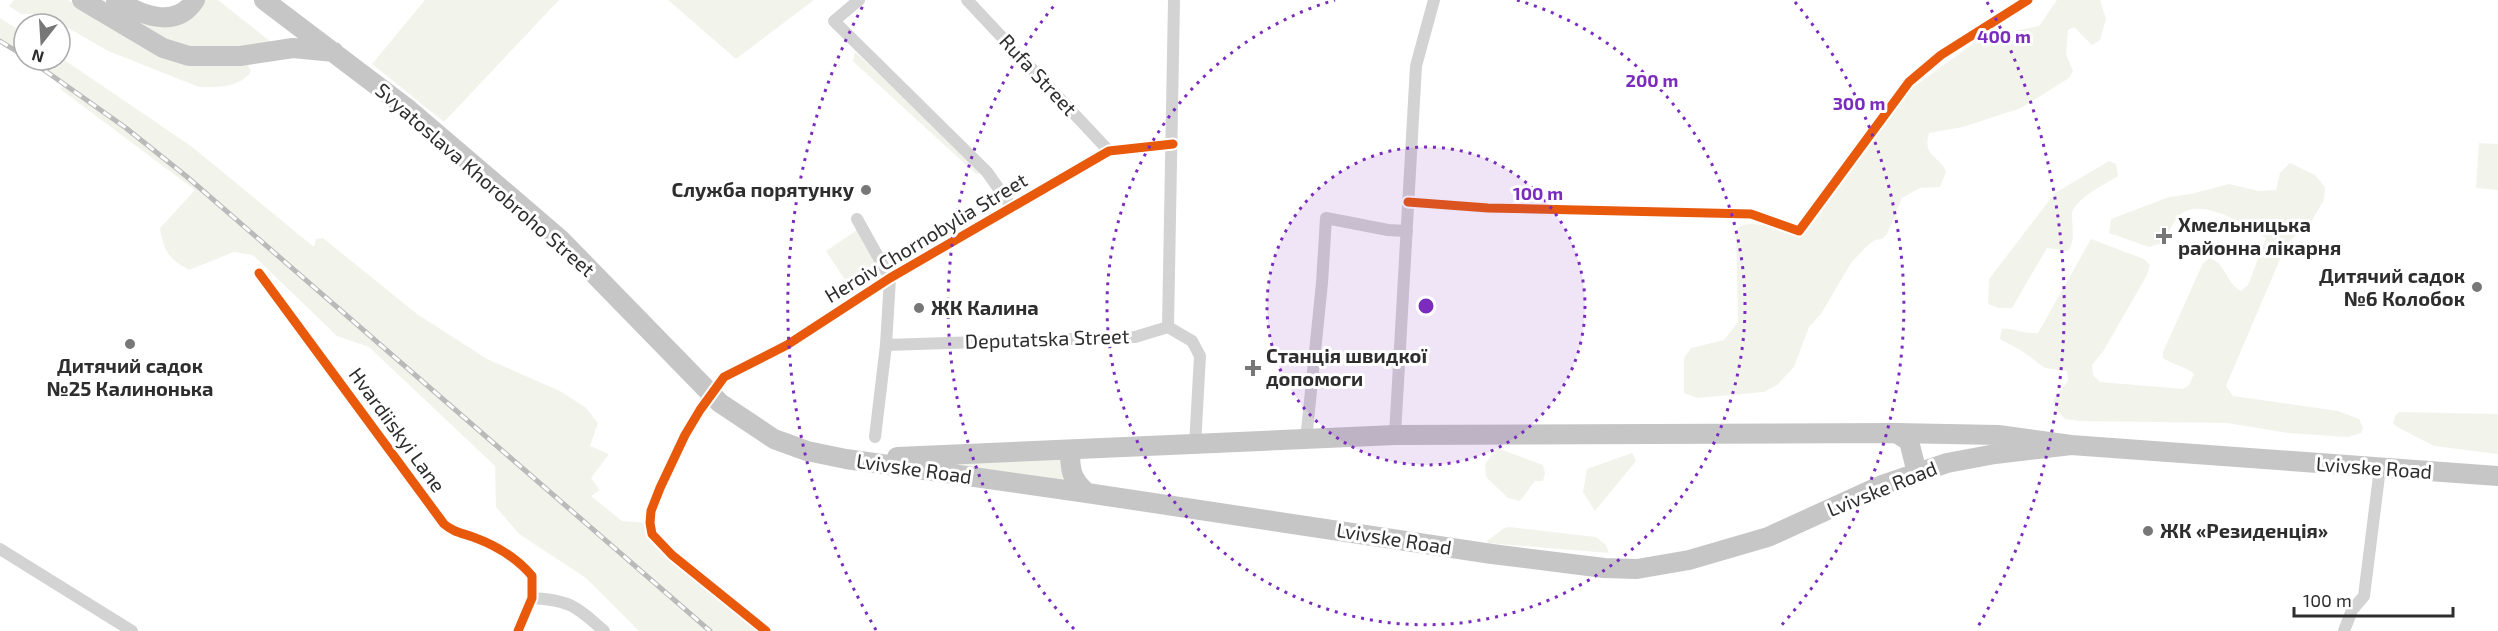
<svg xmlns="http://www.w3.org/2000/svg" width="2498" height="631" font-family="'Exo 2',sans-serif">
  <style>
    .green { fill: #f2f4ec }
    .lines { fill: none; stroke-linecap: round; stroke-linejoin: round }
    .street { stroke: #d3d3d3; stroke-width: 12 }
    .primary { stroke: #c6c6c6; stroke-width: 20 }
    .rail-casing { stroke: #bababa; stroke-width: 5 }
    .rail { stroke: #fff; stroke-width: 3; stroke-dasharray: 9; stroke-linecap: butt }
    .cycleway-casing { stroke: #fff; stroke-width: 13 }
    .cycleway { stroke: #e8590c; stroke-width: 9 }
    .ring { fill: none; stroke: #7b2cbf; stroke-width: 3; stroke-dasharray: 3 6 }
    .poi-dot { fill: #777; stroke: #fff; stroke-width: 2 }
    .labels { text-anchor: middle; stroke-width: 6; stroke-linejoin: round; paint-order: stroke }
    .street-label { font-size: 20px; fill: #2e2e2e; stroke: #fff }
    .poi-label { font-size: 20px; font-weight: bold; fill: #2e2e2e; stroke: #fff; text-anchor: start }
    .centre { fill: #7b2cbf; stroke: #fff; stroke-width: 3 }
    .ring-label { font-size: 18px; text-anchor: middle; font-weight: bold; fill: #7b2cbf; stroke: #fff; stroke-width: 6; stroke-linejoin: round; paint-order: stroke }
  </style>
  <rect width="100%" height="100%" fill="#fff"/>
  <path class="green" d="M14,0H68L124,32L248,65L251,71C242,87 215,88 199,87L108,51L44,14H21L9,6Z
    M96,0H104L121,11L197,10L205,0H218L271,42L270,45L182,49Z
    M425,0H559L444,122L372,64Z
    M668,0H814L736,59Z
    M2057,0H2100L2106,19L2100,40L2092,45L2074,27L2068,30L2066,54L2073,71L2069,78L2021,108L1963,127L1929,133C1922,158 1940,155 1946,172L1940,187L1920,188L1902,198L1887,234L1882,239L1875,240L1867,246L1851,263L1821,314L1809,327L1794,367L1777,385L1764,392L1697,398L1684,393V358L1691,348L1724,340L1738,322L1736,230C1749,215 1782,232 1798,237L1805,232L1908,91L1974,43L1994,35L2039,26Z
    M0,18L24,33V56L0,41Z
    M855,52L953,142L980,173L976,174L858,66L853,61Z
    M60,57L191,146L314,247L316,239L323,238L417,314L487,359L560,391L585,407L598,423L590,446L609,454L591,478L600,490L591,496L622,521L650,523L652,534L766,631H639L586,578L519,534L496,507L495,466L369,347L337,336L253,255L234,252L189,270C168,258 164,252 160,228L195,190L60,89L64,83L30,60H60Z
    M2479,143L2498,144V190L2476,188Z
    M2109,161L2116,164L2118,176C2107,183 2071,201 2072,215C2072,226 2075,238 2070,248L2067,251L2047,248L2012,308H1999L1988,304L1989,279L2055,193Z
    M2290,163L2315,175L2325,187L2324,200L2311,222L2287,243L2226,386L2233,396L2338,411L2359,419L2363,428L2361,433L2348,437L2288,433L2227,423L2080,421L2065,419L2054,407L2053,400L2068,381L2067,371L2045,368L2022,351L2000,339L2002,329C2012,327 2023,334 2038,333L2091,239L2144,259L2150,265L2147,275L2104,350L2092,365L2093,375L2100,382L2183,389L2189,385L2194,374C2185,366 2173,365 2163,358V352L2203,263L2210,258C2227,265 2226,283 2241,291L2248,285L2266,238C2246,225 2198,194 2178,217C2172,224 2168,234 2164,242L2149,247L2109,233L2111,219L2169,197L2191,194L2229,184L2259,191L2276,190L2280,173Z
    M857,230L884,273L853,292L826,251Z
    M2399,412L2498,414V454L2434,446L2397,427L2393,423L2395,416Z
    M1497,448L1543,465L1545,473L1543,481H1535L1520,501L1508,498L1486,477L1485,464Z
    M1070,450L1078,486L846,459Z
    M1632,453L1636,461L1595,511L1583,492L1587,469Z
    M1509,527L1596,537L1606,545L1609,553L1488,543L1487,541L1504,528Z"/>
  <g class="lines">
    <path class="street" d="M859,0L834,21L987,172L1011,206
      M967,0L1109,151
      M1408,202L1488,208L1751,214L1799,231L1909,82L1941,55L2028,0
      M857,219L890,278L886,345L875,437
      M259,273L444,524C453,532 462,533 473,537C495,545 517,558 532,576V598L518,631
      M1168,327L1192,341L1200,356L1195,445
      M886,345L1135,337L1168,327L1174,0
      M1395,435L1416,66L1434,0
      M1306,440L1322,283L1326,218L1388,230L1407,231
      M0,549L132,631
      M532,598C570,600 576,606 604,631
      M766,631L672,555L652,534L650,523L651,511L660,488L685,435L700,410L724,377L787,345L890,278L1109,151L1173,144
      M2344,631L2352,610L2364,596L2380,468"/>
    <path class="primary" d="M82,0L163,48L189,56H240L293,48L334,52
      M116,0C141,15 176,30 195,0
      M264,0L408,109L560,239L720,403L774,439L807,451L846,459L1087,493L1492,554L1604,568L1637,569L1689,560L1768,537L1882,485L1947,463L1995,454L2071,445
      M1896,433L1909,441L1917,473
      M1070,450C1070,470 1071,479 1087,493
      M897,457L1395,435L1896,433L1998,435L2071,445L2498,476"/>
    <defs>
      <path id="rail" d="M0,41L24,56
        M30,60L126,128L186,176L710,631"/>
    </defs>
    <use href="#rail" class="rail-casing"/>
    <use href="#rail" class="rail"/>
    <defs>
      <path id="cycleway" d="M1408,202L1488,208L1751,214L1799,231L1909,82L1941,55L2028,0
        M259,273L444,524C453,532 462,533 473,537C495,545 517,558 532,576V598L518,631
        M766,631L672,555L652,534L650,523L651,511L660,488L685,435L700,410L724,377L787,345L890,278L1109,151L1173,144"/>
    </defs>
    <use href="#cycleway" class="cycleway-casing"/>
    <use href="#cycleway" class="cycleway"/>
  </g>
  <circle cx="1426" cy="306" r="159" fill="#7b2cbf" fill-opacity=".12"/>
  <g class="ring">
    <circle cx="1426" cy="306" r="159"/>
    <path d="M1517 0A319 319 0 1 1 1335 0"/>
    <path d="M1074 629A478 478 0 0 1 1057 2M1795 2A478 478 0 0 1 1778 629"/>
    <path d="M876 630A638 638 0 0 1 865 2M1987 2A638 638 0 0 1 1976 630"/>
  </g>
  <g class="poi-dot">
    <circle cx="866" cy="190" r="6"/>
    <path d="M2161 227h6v6h6v6h-6v6h-6v-6h-6v-6h6z"/>
    <circle cx="2477" cy="287" r="6"/>
    <circle cx="919" cy="308" r="6"/>
    <circle cx="130" cy="344" r="6"/>
    <path d="M1250 359h6v6h6v6h-6v6h-6v-6h-6v-6h6z"/>
    <circle cx="2148" cy="531" r="6"/>
  </g>
  <g class="labels">
    <g class="street-label">
      <text transform="translate(1038 75) rotate(47)" y="7">Rufa Street</text>
      <text transform="translate(485 180) rotate(41)" y="7">Svyatoslava Khorobroho Street</text>
      <text transform="translate(926 238) rotate(-31)" y="7">Heroiv Chornobylia Street</text>
      <text transform="translate(1047 339) rotate(-2)" y="7">Deputatska Street</text>
      <text transform="translate(397 430) rotate(54)" y="7">Hvardiiskyi Lane</text>
      <text transform="translate(2374 468) rotate(4)" y="7">Lvivske Road</text>
      <text transform="translate(914 469) rotate(8)" y="7">Lvivske Road</text>
      <text transform="translate(1882 489) rotate(-22)" y="7">Lvivske Road</text>
      <text transform="translate(1394 539) rotate(9)" y="7">Lvivske Road</text>
    </g>
    <g class="poi-label">
      <text x="854" y="197" text-anchor="end">Служба порятунку</text>
      <text x="2178" y="232">Хмельницька<tspan x="2178" dy="23">районна лікарня</tspan></text>
      <text x="2465" y="283" text-anchor="end">Дитячий садок<tspan x="2465" dy="23">№6 Колобок</tspan></text>
      <text x="931" y="315">ЖК Калина</text>
      <text x="1266" y="363">Станція швидкої<tspan x="1266" dy="23">допомоги</tspan></text>
      <text x="130" y="373" text-anchor="middle">Дитячий садок<tspan x="130" dy="23">№25 Калинонька</tspan></text>
      <text x="2160" y="538">ЖК «Резиденція»</text>
    </g>
  </g>
  <circle cx="1426" cy="306" r="9" class="centre"/>
  <g class="ring-label">
    <text x="2004" y="43">400 m</text>
    <text x="1652" y="87">200 m</text>
    <text x="1859" y="110">300 m</text>
    <text x="1538" y="200">100 m</text>
  </g>
  <g transform="translate(42 42) rotate(197)"><circle r="28" fill="#ffffff" stroke="#ababab" stroke-width="1.5"/>
  <path d="M0-4.5L10 22L0 15L-10 22Z" fill="#777777"/>
  <text y="-9" font-size="16" font-weight="bold" text-anchor="middle" fill="#2e2e2e">N</text>
  </g>
  <path d="M2294 607v9h159v-9" fill="none" stroke="#2e2e2e" stroke-width="3"/>
  <text x="2303" y="607" font-size="18" fill="#2e2e2e" stroke="#ffffff" stroke-width="4.5" paint-order="stroke">100 m</text>
</svg>
